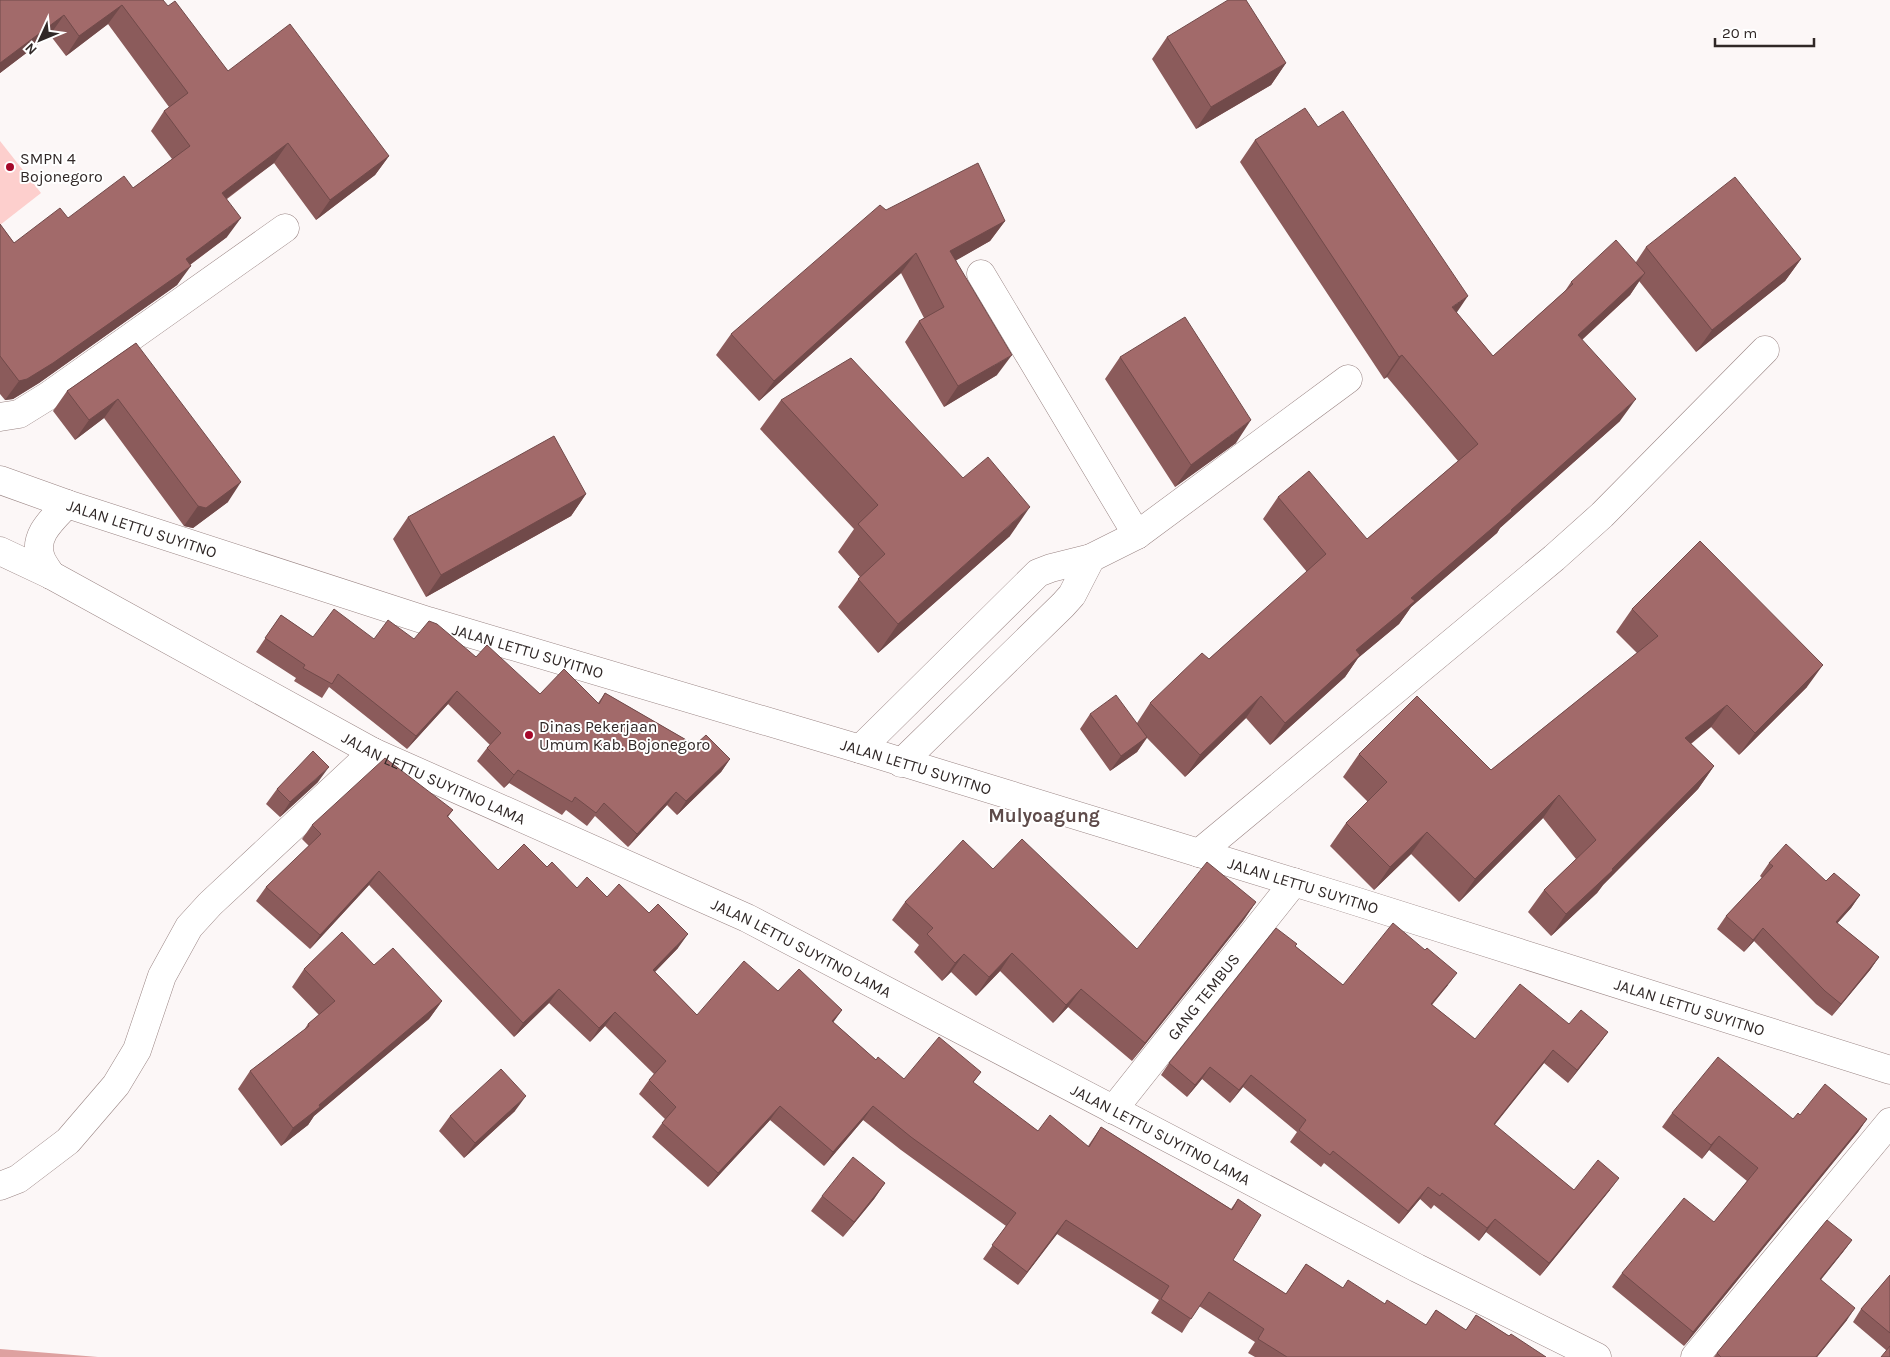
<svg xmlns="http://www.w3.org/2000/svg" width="1890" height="1357" font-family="Karla,sans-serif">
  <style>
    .green { fill: #fdcfcd }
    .water { fill: #dea1a0 }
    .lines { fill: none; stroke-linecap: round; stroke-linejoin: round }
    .minor-casing { stroke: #9a8584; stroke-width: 29 }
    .major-casing { stroke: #9a8584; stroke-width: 29 }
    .minor { stroke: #fff; stroke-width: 28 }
    .major { stroke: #fff; stroke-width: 28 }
    .wall { fill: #8b5b5b }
    .shaded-wall { fill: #714a4a }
    .building { fill: #a26a6a; stroke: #714a4a }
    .poi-dot { fill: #a5092a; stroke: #fff; stroke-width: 2 }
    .labels { text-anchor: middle; stroke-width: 4; stroke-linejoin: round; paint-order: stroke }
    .poi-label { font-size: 16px; fill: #302827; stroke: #fff; text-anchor: start }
    .street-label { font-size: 16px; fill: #302827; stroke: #fff }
    .quarter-label { font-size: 19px; font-weight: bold; fill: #5e4b4a; stroke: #fff }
  </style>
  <rect width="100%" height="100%" fill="#fcf7f7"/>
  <path class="green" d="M0,141L41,193L0,225Z"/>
  <path class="water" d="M0,1349L98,1357H0Z"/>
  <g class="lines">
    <defs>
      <g id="minor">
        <path d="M981,274L1137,535"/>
        <path d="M0,417L19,414L48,396L285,228"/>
        <path d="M860,749L1038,573L1051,568L1091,558L1137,535L1348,379"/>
        <path d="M901,763L1063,605L1072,595L1091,558"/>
        <path d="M1199,853L1554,558L1602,515L1765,350"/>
        <path id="s1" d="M1113,1110L1294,882"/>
        <path d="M0,1186L18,1179L68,1141L116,1085L137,1050L162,976L189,927L210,904L373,752"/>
        <path d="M1695,1357L1890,1122"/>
      </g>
      <g id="major">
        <path id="s2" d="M0,480L67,504L428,621L860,749L1339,896L1890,1070"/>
        <path id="s3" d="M0,551L51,575L373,752L747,918L1417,1268L1597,1357"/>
        <path d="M51,575C48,570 43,564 41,558C32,536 54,518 67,504"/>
      </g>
    </defs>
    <use href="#minor" class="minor-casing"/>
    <use href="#major" class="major-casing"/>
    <use href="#minor" class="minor"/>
    <use href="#major" class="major"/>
  </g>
  <path class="wall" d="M0,0L168,6L228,71L389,156L375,175L316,220L274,163L227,199V237L190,265L177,285L39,383L13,399L5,400L0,394V224L14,243L133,188L172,159L151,131L164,111L169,107L108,24L66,56L50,35L0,73Z
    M1167,37L1286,63L1271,85L1196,129L1152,59Z
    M1318,127L1457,313L1493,356L1565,291L1571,282L1636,262L1646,247L1801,259L1785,281L1696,352L1639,281L1630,295L1582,340L1620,421L1500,528L1497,533L1411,607L1399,624L1358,658L1345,677L1270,745L1246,718L1185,777L1147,738L1137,752L1110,771L1080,729L1090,714L1137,723L1150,703L1209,659L1307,572L1263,519L1278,497L1367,539L1458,461L1387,377L1384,379L1240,162L1255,140Z
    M886,210L1005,221L990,241L956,260L997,375L944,407L905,342L919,321L924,318L901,273L759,401L716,355L731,334Z
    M136,343L228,502L193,528L184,526L104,418L75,440L53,411L67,391Z
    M1120,357L1236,443L1175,487L1105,379Z
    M781,400L1010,536L878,653L838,607L860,577L838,552L854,529L760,429Z
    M586,494L571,516L426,597L393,539L408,517Z
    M1632,609L1807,687L1739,755L1711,727L1691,744L1714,766L1698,789L1603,885L1597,893L1551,936L1528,912L1544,890L1576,859L1543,818L1459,902L1411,854L1374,890L1330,846L1346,823L1368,802L1343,777L1359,754L1491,770L1637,653L1616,632Z
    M281,615L313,637L374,639H414L476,657L540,694L598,703L605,693L695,745L730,759L721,772L677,815L667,805L628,847L595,816L587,826L566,810L562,815L509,783L504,788L477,761L487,748L490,745L448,704L407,749L329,687L322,698L294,681L296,678L256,652Z
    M318,782L280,817L266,804L277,789Z
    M453,810L448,817L498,870L547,867L577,888L607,897L678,948L655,972L697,1015L778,991L842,1010L833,1022L876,1060L904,1079L981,1072L973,1083L1038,1131L1088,1146L1101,1127L1231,1209L1238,1199L1233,1260L1286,1294L1306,1264L1343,1288L1384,1304L1426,1325L1436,1310L1466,1330L1476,1315L1509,1336L1545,1357H1255L1248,1353L1255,1342L1199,1306L1182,1333L1151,1313L1159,1300L1057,1234L1018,1285L983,1259L1006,1226L901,1150L863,1120L824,1166L770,1120L708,1187L652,1137L665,1119L639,1094L649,1080L654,1074L605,1026L590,1042L549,1003L514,1037L369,885L310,949L256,901L266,887L309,846L302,839L312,825Z
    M1769,863L1826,881L1860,895L1851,908L1837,923L1879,957L1870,970L1832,1016L1816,1004L1754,941L1744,952L1717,929L1726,916L1762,878L1760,876Z
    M993,869L1137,949L1256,902L1243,921L1132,1061L1068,1007L1053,1023L1000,971L976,996L951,972L942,981L914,952L919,945L892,920L905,902Z
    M1295,946L1343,985H1448L1432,1005L1475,1039L1569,1024L1608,1032L1599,1044L1568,1083L1544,1063L1494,1125L1574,1190H1610L1540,1276L1486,1232L1479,1241L1434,1205L1431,1209L1420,1199L1399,1224L1324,1163L1321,1167L1290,1142L1297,1132L1243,1087L1230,1103L1202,1079L1187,1097L1161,1075L1169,1063Z
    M374,965L442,1001L429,1019L314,1116L308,1125L281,1146L238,1089L250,1071L304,1030L308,1024L319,1015L292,987L304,969Z
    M515,1111L464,1158L439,1131L450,1116Z
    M1672,1113L1793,1119L1800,1115L1867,1119L1858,1132L1684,1346L1612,1287L1622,1273L1714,1222L1747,1181L1709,1150L1702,1159L1662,1127Z
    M885,1183L874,1199L843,1237L811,1211L822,1196Z
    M1852,1240L1843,1252L1821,1279L1847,1320L1817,1357H1714L1717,1353Z
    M1890,1275V1357L1886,1350L1853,1322L1861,1309Z"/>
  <path class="shaded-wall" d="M122,5L108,24L66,56L79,36Z
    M64,15L50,35L0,73V63Z
    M1286,63L1271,85L1196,129L1211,107Z
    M288,143L274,163L208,212L222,193Z
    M389,156L375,175L316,220L330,200Z
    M241,218L227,237L172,278L186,259Z
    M1005,221L990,241L936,272L950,251Z
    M916,253L901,273L759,401L774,381Z
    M1801,259L1785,281L1696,352L1712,330Z
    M191,266L177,285L39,383L13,399L5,400L19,381Z
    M1645,273L1630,295L1563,357L1578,335Z
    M1468,296L1453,318L1452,307Z
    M1012,355L997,375L944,407L958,386Z
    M1402,355L1387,377L1384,379L1399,357Z
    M118,399L104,418L75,440L89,420Z
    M1636,399L1620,421L1500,528L1497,533L1411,607L1399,624L1358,658L1345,677L1270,745L1285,723L1356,650L1411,598Z
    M1251,420L1236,443L1175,487L1191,465Z
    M241,482L228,502L193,528L184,526L198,506Z
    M586,494L571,516L426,597L441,575Z
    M1030,507L1010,536L878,653L898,624Z
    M1823,665L1807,687L1739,755L1755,733Z
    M457,691L448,704L407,749L416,736Z
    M1261,696L1246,718L1185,777L1200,755Z
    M1727,705L1711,727L1669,761L1685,738Z
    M1147,737L1137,752L1110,771L1121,756Z
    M730,759L721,772L677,815L686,801Z
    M1714,766L1698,789L1603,885L1597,893L1551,936L1566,914Z
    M329,767L318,782L280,817L290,802Z
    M518,770L509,783L504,788L514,775Z
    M676,792L667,805L628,847L637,834Z
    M1559,795L1543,818L1459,902L1475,879Z
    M1427,832L1411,854L1374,890L1390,867Z
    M379,871L369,885L310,949L320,935Z
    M1860,895L1851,908L1827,935L1836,922Z
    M1256,902L1243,921L1132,1061L1145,1043Z
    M1763,928L1754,941L1744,952L1753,940Z
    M688,934L678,948L643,984L653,970Z
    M1012,953L1000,971L976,996L989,977Z
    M964,954L951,972L942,981L955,963Z
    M1879,957L1870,970L1832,1016L1841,1004Z
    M1457,973L1448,985L1422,1016L1431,1004Z
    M559,989L549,1003L514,1037L523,1023Z
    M1081,989L1068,1007L1053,1023L1066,1005Z
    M442,1001L429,1019L314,1116L308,1125L281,1146L293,1128L319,1105Z
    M842,1010L832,1024V1021Z
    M615,1012L605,1026L590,1042L599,1028Z
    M1608,1032L1599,1044L1568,1083L1577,1070Z
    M1553,1050L1544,1063L1485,1137L1494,1124Z
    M1210,1067L1202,1079L1187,1097L1195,1085Z
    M1251,1075L1243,1087L1230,1103L1239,1090Z
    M526,1096L515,1111L464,1158L475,1143Z
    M780,1106L770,1120L708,1187L718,1173Z
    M873,1106L863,1120L824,1166L833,1152Z
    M1867,1119L1858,1132L1684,1346L1693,1332Z
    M1719,1136L1709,1150L1702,1159L1711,1145Z
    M1619,1178L1610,1190L1540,1276L1549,1263Z
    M885,1183L874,1199L843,1237L854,1222Z
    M1428,1187L1420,1199L1399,1224L1408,1211Z
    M1495,1219L1486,1232L1479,1241L1487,1228Z
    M1066,1220L1057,1234L1018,1285L1027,1272Z
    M1852,1240L1843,1252L1812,1291L1820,1279Z
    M1855,1308L1847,1320L1817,1357H1816Z"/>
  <path class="building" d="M0,0H163L168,6L175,1L228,71L290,24L389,156L330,200L288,143L222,193L241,218L186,259L191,266L53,363L27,379L19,381L0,356V224L14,243L60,208L68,218L124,176L133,188L190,146L164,111L188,93L122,5L79,36L64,15L0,63Z
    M1228,0H1246L1286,63L1211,107L1167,37Z
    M1305,108L1318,127L1343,111L1468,296L1452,307L1493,356L1573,284L1571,282L1616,240L1645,273L1578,335L1636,399L1511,510L1512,511L1411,598L1415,601L1356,650L1360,655L1285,723L1261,696L1200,755L1150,703L1202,653L1209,659L1326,554L1278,497L1309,471L1367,539L1478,444L1402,355L1399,357L1255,140Z
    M978,163L1005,221L950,251L1012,355L958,386L919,321L944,307L916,253L774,381L731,334L880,205L886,210Z
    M1735,177L1801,259L1712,330L1646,247Z
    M1185,317L1251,420L1191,465L1120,357Z
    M136,343L241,482L206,508L198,506L118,399L89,420L67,391Z
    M851,358L963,478L988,457L1030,507L898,624L858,579L885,554L858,524L878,505L781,400Z
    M554,436L586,494L441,575L408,517Z
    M1700,541L1823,665L1755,733L1727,705L1685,738L1714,766L1612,869L1613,870L1566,914L1544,890L1596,840L1559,795L1475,879L1427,832L1390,867L1346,823L1387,782L1359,754L1417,696L1491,770L1658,636L1632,609Z
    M334,609L374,639L388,620L414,639L429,621L437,624L476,657L487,645L540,694L564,669L599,704L605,693L695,745L706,735L730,759L686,801L676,792L637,834L604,803L596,813L575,797L572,802L518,770L514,775L487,748L501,733L457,691L416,736L338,674L332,684L303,668L305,665L265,638L281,615L313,637Z
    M1116,695L1147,737L1121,756L1090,714Z
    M313,751L329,767L290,802L277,789Z
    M385,758L453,810L447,816L498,870L524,844L547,867L552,862L577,888L587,877L607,897L619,884L649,913L658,904L688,934L653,970L697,1015L744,961L778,991L799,969L842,1010L832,1021L876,1060L878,1057L904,1079L939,1037L981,1072L973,1082L1038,1131L1050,1115L1089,1147L1101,1127L1232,1210L1238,1199L1261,1215L1233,1260L1286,1294L1306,1264L1343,1288L1348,1280L1385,1304L1387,1300L1426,1325L1436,1310L1466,1330L1476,1315L1509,1336L1511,1334L1546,1357H1287L1258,1339L1264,1329L1209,1292L1191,1319L1161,1299L1169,1286L1066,1220L1027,1272L992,1245L1016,1213L911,1137L873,1106L833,1152L780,1106L718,1173L662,1123L676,1107L649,1080L666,1061L615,1012L599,1028L559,989L523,1023L379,871L320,935L266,887L321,834L312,825Z
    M1022,839L1137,949L1207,862L1256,902L1145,1043L1081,989L1066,1005L1012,953L989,977L964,954L955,963L927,934L933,928L905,902L963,840L993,869Z
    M1786,844L1826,881L1834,873L1860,895L1836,922L1879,957L1841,1004L1825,991L1763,928L1753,940L1726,916L1773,866L1769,863Z
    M1393,923L1425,950L1427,948L1457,973L1431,1004L1475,1039L1520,984L1569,1024L1581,1010L1608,1032L1577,1070L1553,1050L1494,1124L1574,1190L1598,1160L1619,1178L1549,1263L1495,1219L1487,1228L1442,1193L1440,1196L1428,1187L1408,1211L1333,1151L1330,1155L1299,1130L1306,1120L1251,1075L1239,1090L1210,1067L1195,1085L1169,1063L1276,928L1297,944L1295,946L1343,985Z
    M342,932L374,965L393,948L442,1001L319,1105L320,1107L293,1128L250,1071L309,1026L308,1024L335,1001L304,969Z
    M1718,1057L1793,1119L1798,1113L1800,1115L1825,1084L1867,1119L1693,1332L1622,1273L1684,1198L1714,1222L1758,1168L1719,1136L1711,1145L1672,1113Z
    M501,1069L526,1096L475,1143L450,1116Z
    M853,1157L885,1183L854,1222L822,1196Z
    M1827,1220L1852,1240L1820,1279L1855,1308L1816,1357H1721L1717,1353Z
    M1890,1275V1333L1861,1309Z
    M1890,1346V1357H1881Z"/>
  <g class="poi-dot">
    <circle cx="10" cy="167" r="5"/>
    <circle cx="529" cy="735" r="5"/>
  </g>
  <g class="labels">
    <g class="poi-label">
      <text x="20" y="164">SMPN 4<tspan x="20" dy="18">Bojonegoro</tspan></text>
      <text x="539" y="732">Dinas Pekerjaan<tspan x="539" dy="18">Umum Kab. Bojonegoro</tspan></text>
    </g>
    <g class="street-label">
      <text dy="6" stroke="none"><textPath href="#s2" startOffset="150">JALAN LETTU SUYITNO</textPath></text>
      <text dy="6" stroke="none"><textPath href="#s2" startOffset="555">JALAN LETTU SUYITNO</textPath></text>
      <text dy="6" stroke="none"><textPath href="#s2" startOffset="960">JALAN LETTU SUYITNO</textPath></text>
      <text dy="6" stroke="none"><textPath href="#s3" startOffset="490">JALAN LETTU SUYITNO LAMA</textPath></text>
      <text dy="6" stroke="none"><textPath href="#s2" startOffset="1365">JALAN LETTU SUYITNO</textPath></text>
      <text dy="6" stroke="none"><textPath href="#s3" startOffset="895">JALAN LETTU SUYITNO LAMA</textPath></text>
      <text dy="6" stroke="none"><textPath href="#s1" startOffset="145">GANG TEMBUS</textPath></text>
      <text dy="6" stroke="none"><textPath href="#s2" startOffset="1770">JALAN LETTU SUYITNO</textPath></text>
      <text dy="6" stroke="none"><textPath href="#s3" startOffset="1300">JALAN LETTU SUYITNO LAMA</textPath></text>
    </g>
    <g class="quarter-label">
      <text x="1044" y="822">Mulyoagung</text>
    </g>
  </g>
  <g transform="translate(40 40) rotate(226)" stroke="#ffffff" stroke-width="4" paint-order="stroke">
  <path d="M0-4L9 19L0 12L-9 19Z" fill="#302827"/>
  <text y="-8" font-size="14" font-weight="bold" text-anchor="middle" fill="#302827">N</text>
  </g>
  <path d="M1715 38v8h99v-8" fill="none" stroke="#302827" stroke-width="2.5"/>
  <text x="1722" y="38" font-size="15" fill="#302827" stroke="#ffffff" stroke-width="4" paint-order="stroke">20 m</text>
</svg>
